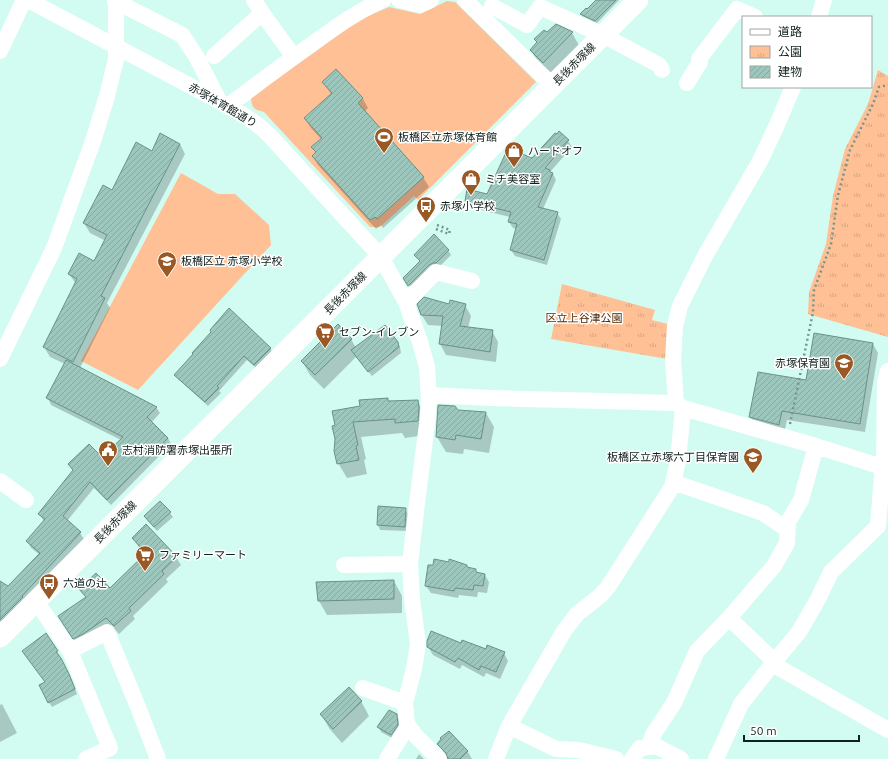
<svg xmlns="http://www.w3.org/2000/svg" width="888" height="759" font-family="Ubuntu,'Noto Sans JP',sans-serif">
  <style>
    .grass { fill: #fec094 }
    .park { fill: url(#park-tufts) }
    .shadow { fill: #0003 }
    .building { fill: url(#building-hatch); stroke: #6a9188 }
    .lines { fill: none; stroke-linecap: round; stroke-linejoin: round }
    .path { stroke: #77948d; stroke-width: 2.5; stroke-dasharray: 2 3; stroke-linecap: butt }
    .minor { stroke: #fff; stroke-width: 16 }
    .major { stroke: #fff; stroke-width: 21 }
    .labels { text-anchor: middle; stroke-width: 3; stroke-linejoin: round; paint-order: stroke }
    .street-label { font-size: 11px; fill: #10201c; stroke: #fff }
    .poi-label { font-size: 11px; fill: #10201c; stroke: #fff; text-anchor: start }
    .park-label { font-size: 11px; fill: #512701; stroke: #fff }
  </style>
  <defs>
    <pattern id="park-tufts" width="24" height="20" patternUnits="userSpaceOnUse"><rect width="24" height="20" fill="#fec094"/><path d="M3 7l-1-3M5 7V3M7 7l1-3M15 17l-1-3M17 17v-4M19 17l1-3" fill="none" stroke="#d9a57f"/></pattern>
    <pattern id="building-hatch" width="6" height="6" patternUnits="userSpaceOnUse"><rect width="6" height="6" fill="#9dc6bc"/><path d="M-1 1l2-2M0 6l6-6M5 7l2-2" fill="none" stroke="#86aaa1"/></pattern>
  </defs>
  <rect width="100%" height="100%" fill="#d2fcf2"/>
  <path class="grass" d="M447,1L455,2L536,82L418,200L414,196L380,227H370L264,112C254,110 252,108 251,98L357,21L389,7L420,14Z
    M181,173L218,194H235L269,225L271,245L138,390L81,361Z"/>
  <path class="park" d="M878,70L888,76V337L808,314L809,292L826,244L833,196L845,149L868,104Z
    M562,284L655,310L652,320L675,326L673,360L551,339Z"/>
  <path class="shadow" d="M598,0H619L597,23L582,16L581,14L587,11Z
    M547,33H572L580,47L552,77L539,64L531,50L537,43L535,39Z
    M336,70L363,99L368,108L364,112L423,177L429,187L383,228L381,225L376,229L318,165L313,156L316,153L313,148L322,140L311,128L305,119L332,95L329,91L323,82Z
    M568,141L572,147L550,172L553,174L556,180L543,209L557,213L561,219L547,265L515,256L511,250L517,229L513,228L509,222L510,217L469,207L466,201L487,196L533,160Z
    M180,144L185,154L107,303L110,308L80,368L156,407L160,413L151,423L168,438L171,444L111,505L94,488L67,521L80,533L84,539L0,628V582L8,588L40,555L31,548L28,542L44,521L39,514L73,471L69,465L102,459L121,440L51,405L48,398L65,364L50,357L44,347L76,284L69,274L95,262L106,241L90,233L84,223L112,191L152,152Z
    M448,250L451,255L439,267L412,290L405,278L420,262L415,255Z
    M465,305L471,316L468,328L492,331L498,342L496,362L446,355L440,344L443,326L428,325L421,314L450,306Z
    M351,339L356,348L397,342L400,347L401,353L372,376L356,357L324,389L310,375L302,361Z
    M873,344L878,353L865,432L787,420L784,434L756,426L750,417L807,382Z
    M270,348L273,353L257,369L247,360L219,391L221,393L208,406L178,379L176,375Z
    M387,399L389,402L417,401L426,415V435L405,438L402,433L361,437L366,459L364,460L367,474L347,478L338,463L335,451L361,407Z
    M458,411L486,413L494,427L489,453L464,449L463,454L446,452L437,437Z
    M405,509L408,514L407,531L380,530L378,525Z
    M170,513L173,517L157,531L148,521L145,516Z
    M133,538L176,557L181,565L166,579L168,582L133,616L135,619L119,634L111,625L87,641L78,646L64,624L86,598L80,590L110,589L146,554L138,546Z
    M467,568L475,570L477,573L485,575L489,582L487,593L478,592L477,597L459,595L458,598L431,593L426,586Z
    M394,581L402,596V613L327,615L319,601Z
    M46,634L60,656L59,657L72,680L77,694L52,707L49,702L46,683Z
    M461,644L486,650L504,653L508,661L500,679L486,673L484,677L462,665L460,669L433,655L428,647Z
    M361,701L369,716L342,743L329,728L321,714Z
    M2,704L17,733L0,742V705Z
    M396,715L399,720L400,730L394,739L381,732L379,727Z
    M449,733L468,752L472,759H448L446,757L439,744Z
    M419,754L424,759H416Z"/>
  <path class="building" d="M596,0H616L595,21L580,14L586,8L587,9Z
    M556,24L573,32L543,63L530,50L537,42L534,39L544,30L547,32Z
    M336,69L363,98L358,103L424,177L377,219L375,217L370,220L312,156L316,152L311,147L322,138L304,118L332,93L322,82Z
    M559,131L569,140L545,168L550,170V172L553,173L538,207L558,212L544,260L510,250L517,224L508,222L511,212L465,201L467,189L487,194L508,148L532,158L555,133L557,134Z
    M160,133L180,144L101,296L105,298L73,362L43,347L77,279L68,274L79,253L94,261L107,235L83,223L103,185L112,190L136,142L152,151Z
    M434,234L449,250L436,263H433L429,265L408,286L403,278L420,261L414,255Z
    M424,297L449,304L450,300L466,304L460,326L493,330L490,352L439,344L443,316L421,315L417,304Z
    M229,308L271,348L254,365L244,356L217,386L219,388L205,402L174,375L193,354L192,353L211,332L210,330Z
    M338,324L352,339L315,375L301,361Z
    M385,325L398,342L399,347L368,372L351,350Z
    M814,333L873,343L860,424L782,411L779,425L749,417L758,372L806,380Z
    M66,360L157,407L147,417L168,438L107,500L90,482L63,516L81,532L22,596L23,597L0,620V581L8,586L40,553L26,541L45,519L38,514L73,470L68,464L89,444L102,457L123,437L46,398Z
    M388,398V401L418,400L419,408L418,421L395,423V419L353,422L358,445L356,446L359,460L337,464L334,451L335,439L332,426L335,425L332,411L360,406L359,400Z
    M438,405L455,406L458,410L486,412L481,439L456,435L455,440L436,437Z
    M160,501L171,512L154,527L144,516Z
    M378,506L406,508L405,527L377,525Z
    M146,524L177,557L162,571L164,574L129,608L131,611L114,626L106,618L83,634L73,639L58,616L86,597L79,589L96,573L110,588L146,553L132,538Z
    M434,559L449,562V559L467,565V567L476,569V572L485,574L483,586L474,585L473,590L455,588L454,591L425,586L428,565H433Z
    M394,580V599L318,601L316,582Z
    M431,631L461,643L462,640L486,649L487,645L505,652L496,672L481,666L479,670L458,658L455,662L427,647V641Z
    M46,633L58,651L56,652L61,658L69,674L75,689L48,703L39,685L45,682L22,651Z
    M349,687L362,701L333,729L320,714Z
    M389,710L397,714L398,725L391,735L377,727Z
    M449,731L468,751L460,759H448L446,753L437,744L441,739L440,738Z"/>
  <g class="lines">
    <path class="path" d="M436,229L449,234L450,230L437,225
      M790,424L813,312L814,290L831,244L838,195L850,150L873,104L879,87L888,85"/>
    <path class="minor" d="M28,0L219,101C238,112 256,121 271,137L381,257L406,302L420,342L427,367L429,400L427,424L416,511L410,564L412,599L418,644L414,669L405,703L407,724L416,736L439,759
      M254,0L262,13L294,57
      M399,0L420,5L431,0
      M465,0L553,86
      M115,1L182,35L196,56L219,101
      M492,6L527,25L540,7L603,35L659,65L662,70
      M819,17L824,0
      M0,51L24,0
      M214,56L262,13
      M687,83L700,62L699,59L737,9L755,17
      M228,106C257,84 285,63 315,42C337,26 358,11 383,0
      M406,302L436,272L472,281
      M0,359L54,248L93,141L107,96L116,59V0
      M429,395L491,398L676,403L683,408L816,446L888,469
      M676,403L673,360L675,326L680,306L705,256L760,161L776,127L793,87
      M0,481L26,500
      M673,482L763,513L787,529
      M344,565L410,564
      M36,601L70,651L110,748L86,759
      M729,618L771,658L776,666L888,730
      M70,651L107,632L138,707L158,759
      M363,688L405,703
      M509,726L556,749L579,750L616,759
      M648,747L654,733L674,703L697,651L729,618L774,566L787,543L788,522L801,500L816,446
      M387,759L408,726
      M496,759L509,726L564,631L577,614L600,596L608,587L672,487L678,461L683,408
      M632,759L640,748L656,746L681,759
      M716,759L741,704L774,662L799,632L818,599L831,572L878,526L882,475L884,468L885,382L888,371"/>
    <path class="major" d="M0,637L638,0"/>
  </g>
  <defs>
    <symbol id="stadium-pin" viewBox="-11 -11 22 30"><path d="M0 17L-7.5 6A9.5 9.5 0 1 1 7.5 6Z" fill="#9a5924" stroke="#fff"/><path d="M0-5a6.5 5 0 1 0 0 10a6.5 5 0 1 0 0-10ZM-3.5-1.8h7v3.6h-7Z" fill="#fff"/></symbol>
    <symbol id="shop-pin" viewBox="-11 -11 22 30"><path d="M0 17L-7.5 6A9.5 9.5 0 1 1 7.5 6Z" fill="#9a5924" stroke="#fff"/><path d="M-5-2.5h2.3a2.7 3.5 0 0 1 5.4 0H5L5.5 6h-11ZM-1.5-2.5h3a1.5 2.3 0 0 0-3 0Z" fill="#fff"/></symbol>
    <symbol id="bus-pin" viewBox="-11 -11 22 30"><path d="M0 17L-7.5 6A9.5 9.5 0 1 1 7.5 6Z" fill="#9a5924" stroke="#fff"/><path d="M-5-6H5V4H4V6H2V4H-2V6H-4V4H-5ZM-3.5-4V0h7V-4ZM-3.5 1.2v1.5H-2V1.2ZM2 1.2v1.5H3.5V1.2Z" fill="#fff"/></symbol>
    <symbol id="school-pin" viewBox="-11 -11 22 30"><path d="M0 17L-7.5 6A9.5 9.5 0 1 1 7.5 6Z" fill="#9a5924" stroke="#fff"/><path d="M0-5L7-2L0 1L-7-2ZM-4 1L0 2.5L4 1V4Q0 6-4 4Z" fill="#fff"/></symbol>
    <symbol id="supermarket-pin" viewBox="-11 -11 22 30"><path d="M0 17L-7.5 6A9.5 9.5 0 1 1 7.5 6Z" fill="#9a5924" stroke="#fff"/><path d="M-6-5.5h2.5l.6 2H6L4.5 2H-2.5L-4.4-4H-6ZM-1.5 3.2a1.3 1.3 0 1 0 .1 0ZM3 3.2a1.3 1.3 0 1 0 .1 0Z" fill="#fff"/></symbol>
    <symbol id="civic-pin" viewBox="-11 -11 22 30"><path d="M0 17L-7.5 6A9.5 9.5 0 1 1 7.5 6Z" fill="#9a5924" stroke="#fff"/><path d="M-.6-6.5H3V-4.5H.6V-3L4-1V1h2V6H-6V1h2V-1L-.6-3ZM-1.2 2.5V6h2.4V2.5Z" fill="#fff"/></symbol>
  </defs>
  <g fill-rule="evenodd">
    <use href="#stadium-pin" x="373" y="126" width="22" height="30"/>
    <use href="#shop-pin" x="503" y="140" width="22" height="30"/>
    <use href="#shop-pin" x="460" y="168" width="22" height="30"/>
    <use href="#bus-pin" x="415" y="195" width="22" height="30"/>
    <use href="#school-pin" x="156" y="250" width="22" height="30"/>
    <use href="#supermarket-pin" x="314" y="321" width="22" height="30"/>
    <use href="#school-pin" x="833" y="352" width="22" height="30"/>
    <use href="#civic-pin" x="97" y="439" width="22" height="30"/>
    <use href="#school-pin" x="742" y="446" width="22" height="30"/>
    <use href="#supermarket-pin" x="134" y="544" width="22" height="30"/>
    <use href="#bus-pin" x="38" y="572" width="22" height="30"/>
  </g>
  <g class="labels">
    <g class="street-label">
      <text transform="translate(574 64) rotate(-45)" y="4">長後赤塚線</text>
      <text transform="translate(223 105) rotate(30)" y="4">赤塚体育館通り</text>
      <text transform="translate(345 293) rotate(-45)" y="4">長後赤塚線</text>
      <text transform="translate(115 522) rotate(-45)" y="4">長後赤塚線</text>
    </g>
    <g class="poi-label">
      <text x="398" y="141">板橋区立赤塚体育館</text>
      <text x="528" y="155">ハードオフ</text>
      <text x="485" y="183">ミチ美容室</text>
      <text x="440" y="210">赤塚小学校</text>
      <text x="181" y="265">板橋区立 赤塚小学校</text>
      <text x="339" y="336">セブン-イレブン</text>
      <text x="830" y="367" text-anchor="end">赤塚保育園</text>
      <text x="122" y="454">志村消防署赤塚出張所</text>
      <text x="739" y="461" text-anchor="end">板橋区立赤塚六丁目保育園</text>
      <text x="159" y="559">ファミリーマート</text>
      <text x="63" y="587">六道の辻</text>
    </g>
    <g class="park-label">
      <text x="584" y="322">区立上谷津公園</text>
    </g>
  </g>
  <rect x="742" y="16" width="130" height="72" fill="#ffffff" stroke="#9fa6a4"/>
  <rect x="750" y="29" width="20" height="6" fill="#ffffff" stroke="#9fa6a4"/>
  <text x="778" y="36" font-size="12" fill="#10201c">道路</text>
  <rect x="750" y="46" width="20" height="12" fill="url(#park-tufts)" stroke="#9fa6a4"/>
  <text x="778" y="56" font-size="12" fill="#10201c">公園</text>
  <rect x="750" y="66" width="20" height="12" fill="url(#building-hatch)" stroke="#9fa6a4"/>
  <text x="778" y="76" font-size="12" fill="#10201c">建物</text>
  <path d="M744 735v6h115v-6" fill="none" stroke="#10201c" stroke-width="2"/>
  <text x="750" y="735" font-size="12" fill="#10201c" stroke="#ffffff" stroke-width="3" paint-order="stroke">50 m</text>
</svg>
